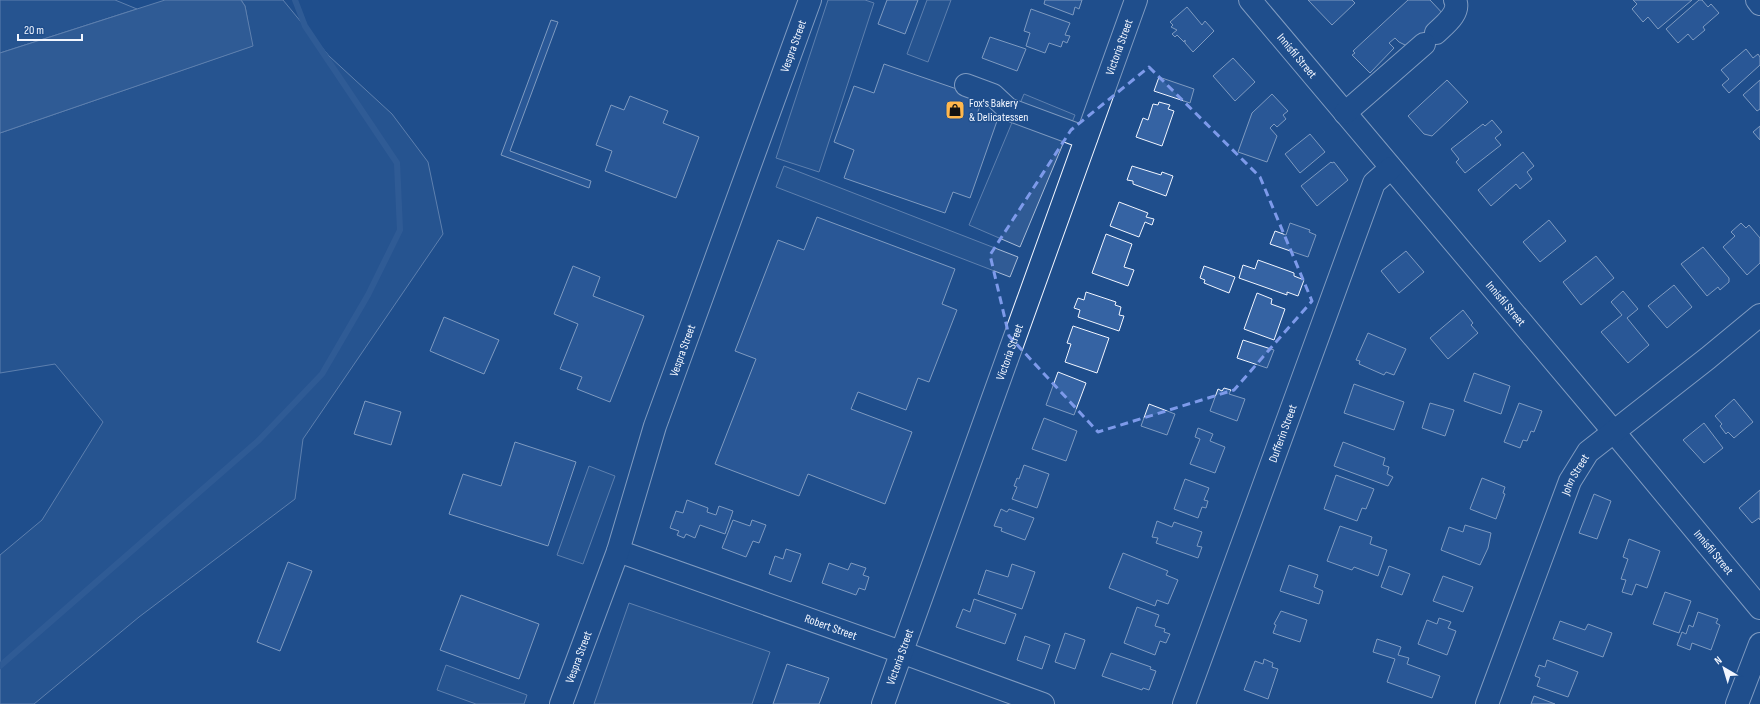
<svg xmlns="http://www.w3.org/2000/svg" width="1760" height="704" font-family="'Sofia Sans Condensed',sans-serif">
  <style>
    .built { fill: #305b95; stroke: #a8bbd7 }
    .water { fill: #446ba0; stroke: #a8bbd7 }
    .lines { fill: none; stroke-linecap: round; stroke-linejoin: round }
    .stream { stroke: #446ba0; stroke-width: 6 }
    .building { fill: #3563a3; stroke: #f2f6ff }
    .minor-casing { stroke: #f2f6ff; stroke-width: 24 }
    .minor { stroke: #1f4e8c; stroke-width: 22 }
    .marked { fill: none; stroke: #7d9aea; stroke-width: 3; stroke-dasharray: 8 5; stroke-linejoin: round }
    .labels { text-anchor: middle; stroke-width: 3; stroke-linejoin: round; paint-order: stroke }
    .street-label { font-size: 12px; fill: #f2f6ff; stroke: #1f4e8c }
    .poi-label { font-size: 12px; fill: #f2f6ff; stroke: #1f4e8c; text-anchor: start }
  </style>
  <rect width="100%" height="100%" fill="#1f4e8c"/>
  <path class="built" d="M0,0H115L137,9L0,53Z
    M241,0H283L329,56L392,114L428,162L443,234L303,439L295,499L139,617L34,704H0V555L42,520L103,422L55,364L0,373V133L252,46L245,6Z
    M828,0H865L874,3L819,172L776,158Z
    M927,0H951L928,62L907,54Z
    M1024,94L1075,115L1020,247L969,225Z
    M784,166L1018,257L1010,277L776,187Z
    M589,466L615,476L583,564L557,555Z
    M629,603L770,652L752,704H594Z
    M446,665L527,695L524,704H476L437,690Z"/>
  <path class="water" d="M165,0H241L245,6L253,46L0,133V53Z"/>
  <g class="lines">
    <path class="stream" d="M0,666L259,440L322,374L368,295L400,230L397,163L305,26L295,0"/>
  </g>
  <path class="building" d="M887,0H918L905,34L878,24Z
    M1045,0H1082L1079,9L1075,7L1073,15L1044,4Z
    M1308,0H1352L1355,3L1332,25Z
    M1408,0H1430L1446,17L1411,48L1399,42L1395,38L1389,43L1394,48L1370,73L1352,55L1355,53L1353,51Z
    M1633,0H1692L1658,29L1648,17L1643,22L1632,9L1637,4Z
    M1699,0H1702L1708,7L1711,4L1719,13L1703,27L1705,30L1693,40L1688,34L1678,43L1666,29Z
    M1187,7L1202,25L1205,21L1214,31L1193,52L1185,43V40L1184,42L1177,35L1175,37L1172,34L1177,30L1171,27L1173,25L1170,22Z
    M1031,9L1070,23L1065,35L1070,36L1067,43L1063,41L1061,47L1049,43L1045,53L1026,46L1030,33L1024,31Z
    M551,20L558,22L510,151L591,181L589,188L501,155Z
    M990,37L1026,49L1017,71L982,58Z
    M1746,49L1753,58L1758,54L1760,57V65L1729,93L1722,85L1729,79L1721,70Z
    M1233,58L1255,82L1235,101L1213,76Z
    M884,64L983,98L977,114L997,121L970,198L953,192L945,213L844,178L854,150L834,142L854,86L874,93Z
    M1159,77L1194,89L1190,103L1154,91Z
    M1447,80L1468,102L1432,136L1424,134L1408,116Z
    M1760,80V109L1757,111L1743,95Z
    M1272,94L1288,111L1283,115L1286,119L1277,127L1274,124L1270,128L1277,136L1267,162L1238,152L1252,113Z
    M630,96L668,111L663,123L699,137L676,198L605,171L612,151L596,145L611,105L624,110Z
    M1159,102L1170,105L1168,109L1174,111L1162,146L1136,137L1143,118L1148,120L1153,104L1158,105Z
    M1492,120L1502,132L1495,138L1501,145L1465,173L1456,162L1459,159L1451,149L1483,124L1485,126Z
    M1760,126V140L1753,132Z
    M1310,134L1325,152L1300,173L1285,154Z
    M1523,152L1534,166L1527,172L1532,179L1520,189L1516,184L1491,206L1478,190Z
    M1331,162L1332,163L1334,162L1348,180L1317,206L1301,186Z
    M1132,166L1161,175L1162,172L1173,176L1166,196L1133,184V181L1127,180Z
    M1119,202L1148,213L1146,217L1154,219L1152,225L1145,222L1139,237L1110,226Z
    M817,217L955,269L942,304L957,310L929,382L918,378L906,410L858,392L851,409L912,432L885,504L808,474L799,496L715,464L756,359L735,351L778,240L804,250Z
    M1549,220L1566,241L1540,262L1523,242Z
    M1290,223L1310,230L1309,232L1316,235L1308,257L1270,244L1275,231L1286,235Z
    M1741,223L1746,228L1749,225L1760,238V263L1747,275L1723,247L1735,236L1731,232Z
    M1106,234L1132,244L1124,267L1134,270L1128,286L1092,273Z
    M1703,247L1729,278V282L1720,290L1718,287L1707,296L1681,264Z
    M1406,251L1424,272L1399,293L1381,271Z
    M1596,256L1614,278L1581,305L1563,282Z
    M1258,260L1294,273V276L1304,280L1298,296L1287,292V295L1239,278L1243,265L1255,269Z
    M573,266L600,277L593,296L644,316L610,402L577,389L582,377L560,369L578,324L554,314Z
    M1204,266L1235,277L1229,293L1204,283L1205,280L1200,278Z
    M1674,285L1692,307L1667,328L1648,306Z
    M1623,291L1638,309L1627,318L1649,345L1628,363L1601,332L1622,315L1611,302Z
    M1086,292L1116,302L1115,305L1121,307L1119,315L1124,316L1119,331L1078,317L1080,310L1074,308L1078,298L1084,300Z
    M1257,293L1272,299L1271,304L1285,309L1274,340L1244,329Z
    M1463,310L1473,323L1471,325L1478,333L1448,359L1430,338Z
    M444,317L499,340L484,374L430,351Z
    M1073,326L1109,338L1097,373L1065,362L1071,344L1067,343Z
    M1368,333L1406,349L1394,375L1386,372L1384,375L1359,364L1360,361L1356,360Z
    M1243,340L1274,350L1267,368L1237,358Z
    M1058,372L1086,383L1074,415L1046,405Z
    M1474,373L1510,386L1501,414L1464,401Z
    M1354,384L1404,402L1394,430L1344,413Z
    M1224,388L1231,390L1229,394L1245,399L1237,421L1210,411L1218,389L1222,391Z
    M1734,399L1753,422L1734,438L1728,432L1726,434L1720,426L1722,424L1715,416Z
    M365,401L401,412L391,445L354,434Z
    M1430,403L1454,410L1445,436L1422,428Z
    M1519,403L1542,411L1534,432L1531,431L1527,441L1523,440L1520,448L1504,442Z
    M1149,404L1175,414L1167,435L1141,426Z
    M1044,418L1077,431L1066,461L1032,449Z
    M1704,423L1723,448L1704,463L1683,440Z
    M1198,428L1213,434L1210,441L1225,447L1215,473L1190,464L1200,439L1195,437Z
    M515,442L576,462L548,546L449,514L463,474L501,486Z
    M1343,442L1385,458L1383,465L1389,467L1387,474L1393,477L1388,486L1334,466Z
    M1024,465L1049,474L1037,508L1012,499L1017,487L1014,486L1017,478L1019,479Z
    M1336,475L1374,489L1366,509L1362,508L1357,521L1324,509Z
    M1482,478L1505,487L1503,493L1505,494L1496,519L1470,509Z
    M1185,479L1209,488L1204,500L1208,501L1206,508L1202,507L1198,518L1174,509Z
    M1760,490V520L1759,518L1752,523L1739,508Z
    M1594,494L1611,501L1597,539L1579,533Z
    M687,500L708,508L707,512L716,515L719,506L733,511L725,534L700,525L695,538L686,534L684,538L677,535L679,531L670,528L676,511L683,513Z
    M1001,509L1007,512L1009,509L1034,518L1025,540L1001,531L1002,528L994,526Z
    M733,520L750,526L752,520L766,525L759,543L753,541L746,557L722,548Z
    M1157,521L1172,527L1174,522L1202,532L1197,546L1202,547L1198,558L1156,543L1158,538L1152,537Z
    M1465,525L1491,533L1488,548L1480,565L1441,550L1449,527L1463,532Z
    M1340,526L1372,537L1370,544L1387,550L1378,576L1354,567L1352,570L1327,561Z
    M1629,539L1660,551L1647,588L1636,584L1632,595L1622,592L1626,580L1621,579L1628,559L1623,557Z
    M786,549L801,554L791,582L769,574L775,556L783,559Z
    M1123,553L1168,571L1166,575L1178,580L1168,604L1157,600L1155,606L1109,588Z
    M288,562L312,571L280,651L257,642Z
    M829,563L848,570L851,563L866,568L863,575L869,577L865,590L859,588L856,595L822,583Z
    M1012,564L1035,572L1022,609L978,594L986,570L1008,577Z
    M1289,565L1318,575L1314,587L1323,591L1319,604L1280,591Z
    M1389,566L1410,574L1402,595L1381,587Z
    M1443,576L1473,587L1463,612L1433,601Z
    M1665,592L1691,601L1679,633L1653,624Z
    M461,595L539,624L519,679L440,650Z
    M974,599L1016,614L1005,644L956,627L963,609L970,612Z
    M1137,607L1159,615L1155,626L1165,629L1164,632L1170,634L1166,643L1160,641L1155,655L1124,643Z
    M1281,611L1307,620L1300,642L1273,633L1276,625L1274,624Z
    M1698,612L1718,619L1716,623L1720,625L1711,650L1692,643L1690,650L1677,645L1682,632L1686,634L1689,625L1693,627Z
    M1439,618L1451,622L1448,628L1456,631L1447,655L1418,644L1427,620L1437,624Z
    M1560,621L1585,630L1588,624L1612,633L1603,657L1553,639Z
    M1065,633L1085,640L1075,669L1055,662Z
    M1025,636L1050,645L1042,669L1017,660Z
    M1377,639L1401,647L1398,655L1409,658L1407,664L1440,676L1432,698L1387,682L1395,659L1373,652Z
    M1111,653L1151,667L1150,669L1156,671L1149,690L1143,688L1142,690L1102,676Z
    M1264,659L1273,663L1272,667L1278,669L1268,699L1244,690L1255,661L1263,664Z
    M1547,660L1578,672L1568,697L1537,686L1540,678L1535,676L1539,665L1545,667Z
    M787,664L829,678L819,704H773Z
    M1534,696L1555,704H1531Z"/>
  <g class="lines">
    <defs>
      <g id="minor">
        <path id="s1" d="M1250,0L1614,432L1760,608"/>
        <path d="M1757,0L1760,4"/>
        <path d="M1436,33C1444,25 1461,13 1455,0"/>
        <path d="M966,85L993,95L1008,109L1086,138"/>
        <path d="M1345,113L1424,44"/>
        <path id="s2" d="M618,551L901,652L1043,704"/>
        <path id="s3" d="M561,704L618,551L655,426L810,0"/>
        <path id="s4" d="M883,704L1136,0"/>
        <path id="s5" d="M1184,704L1374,183L1391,168"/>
        <path id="s6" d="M1487,704L1570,481L1588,452L1708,358L1760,315"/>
        <path d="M1737,704L1760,644"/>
      </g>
    </defs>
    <use href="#minor" class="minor-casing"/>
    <use href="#minor" class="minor"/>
  </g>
  <path d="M0 0H1760V704H0ZM1149,67L1260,177L1312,301L1234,390L1098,432L1009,336L990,255L1071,130Z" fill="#1f4e8c" fill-opacity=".55" fill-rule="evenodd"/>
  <path class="marked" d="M1149,67L1260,177L1312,301L1234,390L1098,432L1009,336L990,255L1071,130Z"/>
  <defs>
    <symbol id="shop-square" viewBox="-11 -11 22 22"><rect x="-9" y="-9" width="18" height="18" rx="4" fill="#ffb74d" stroke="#1f4e8c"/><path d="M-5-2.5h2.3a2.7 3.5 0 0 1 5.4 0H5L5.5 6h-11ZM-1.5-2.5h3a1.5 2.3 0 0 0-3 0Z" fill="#111"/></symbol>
  </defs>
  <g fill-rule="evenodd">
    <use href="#shop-square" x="944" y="99" width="22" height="22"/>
  </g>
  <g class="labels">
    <g class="street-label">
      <text dy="4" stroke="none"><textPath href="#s3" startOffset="698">Vespra Street</textPath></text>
      <text dy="4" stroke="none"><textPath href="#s4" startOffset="698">Victoria Street</textPath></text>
      <text dy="4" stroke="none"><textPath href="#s1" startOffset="73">Innisfil Street</textPath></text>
      <text dy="4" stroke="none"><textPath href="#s1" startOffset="397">Innisfil Street</textPath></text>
      <text dy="4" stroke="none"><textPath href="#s3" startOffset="374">Vespra Street</textPath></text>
      <text dy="4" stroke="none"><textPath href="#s4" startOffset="374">Victoria Street</textPath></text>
      <text dy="4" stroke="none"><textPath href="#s5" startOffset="288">Dufferin Street</textPath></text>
      <text dy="4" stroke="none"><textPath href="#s6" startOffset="246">John Street</textPath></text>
      <text dy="4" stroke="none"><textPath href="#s1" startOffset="721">Innisfil Street</textPath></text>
      <text dy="4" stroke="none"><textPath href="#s2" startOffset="226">Robert Street</textPath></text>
      <text dy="4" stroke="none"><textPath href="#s4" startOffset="50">Victoria Street</textPath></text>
      <text dy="4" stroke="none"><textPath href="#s3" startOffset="50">Vespra Street</textPath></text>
    </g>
    <g class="poi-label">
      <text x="969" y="107">Fox's Bakery<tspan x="969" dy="14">&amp; Delicatessen</tspan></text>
    </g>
  </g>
  <g transform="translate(1724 668) rotate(322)" stroke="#1f4e8c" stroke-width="3" paint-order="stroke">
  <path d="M0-3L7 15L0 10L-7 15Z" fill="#f2f6ff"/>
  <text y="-6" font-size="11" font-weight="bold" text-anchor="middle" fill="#f2f6ff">N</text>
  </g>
  <path d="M18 34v6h64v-6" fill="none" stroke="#f2f6ff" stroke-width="2"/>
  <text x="24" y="34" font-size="12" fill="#f2f6ff" stroke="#1f4e8c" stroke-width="3" paint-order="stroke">20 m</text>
</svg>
